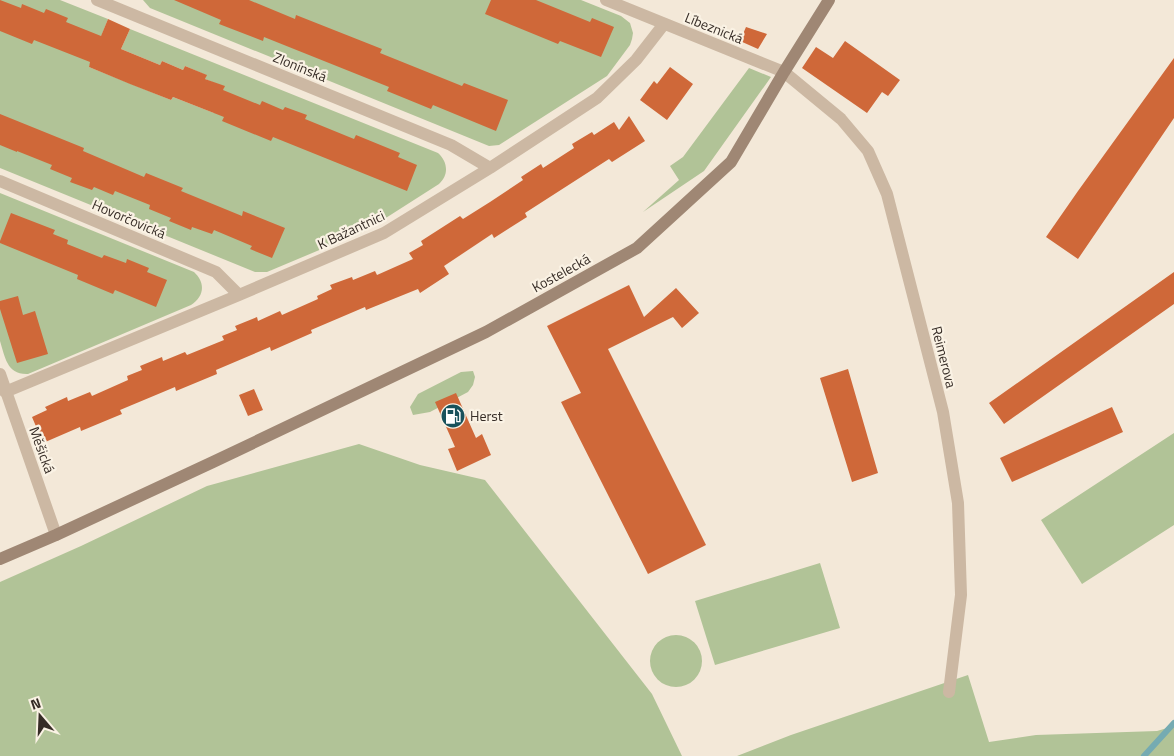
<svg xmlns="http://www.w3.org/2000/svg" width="1174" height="756" font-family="'Titillium Web',sans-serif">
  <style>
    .green { fill: #b1c397 }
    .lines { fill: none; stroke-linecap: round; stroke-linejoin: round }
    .stream { stroke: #75abb2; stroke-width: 6 }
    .building { fill: #cf6839 }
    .minor { stroke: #ccb8a3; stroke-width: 12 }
    .secondary { stroke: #9f8774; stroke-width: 12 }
    .labels { text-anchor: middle; stroke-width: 4.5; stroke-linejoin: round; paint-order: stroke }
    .street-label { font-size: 14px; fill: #362c26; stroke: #faf2e4 }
    .poi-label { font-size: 14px; fill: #362c26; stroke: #faf2e4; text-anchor: start }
  </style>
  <rect width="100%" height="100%" fill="#f3e8d8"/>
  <path class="green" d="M0,0H60L108,19L89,67L171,100L173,97L214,113L224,87L205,79L206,75L185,66L183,70L162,61L160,65L121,49L130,29L438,153C448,162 449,175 439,184L367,230L267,272H255L0,168Z
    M143,0H581L621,16L630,23L633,33L632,39L630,45L607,76L499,145L489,146L150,8Z
    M749,68L771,77L704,171L643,212L679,180L670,166L683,157Z
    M0,193L194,272C206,283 204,297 191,305L28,374C7,375 5,357 0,341Z
    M473,371L475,377L473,385L468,392L430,412L413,415L410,407L418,394L461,372Z
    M1174,433V525L1082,584L1041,520Z
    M359,444L420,465L485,480L652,694L682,756H0V582L81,546L207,486Z
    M820,563L840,628L715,665L695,601Z
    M650 661a26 26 0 1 1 52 0a26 26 0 1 1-52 0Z
    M968,675L989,742L1036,735L1157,731L1174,726V756H737L791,735Z"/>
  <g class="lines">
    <path class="stream" d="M1144,756L1174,723"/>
  </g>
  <path class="building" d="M0,0L21,8L22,4L44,13L46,9L68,18L66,22L101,36L108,19L130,29L121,49L160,65L162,61L183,70L185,66L207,75L205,79L225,86L223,90L260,105L262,101L283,110L285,107L307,115L305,119L354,139L356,135L400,153L398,157L417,165L407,191L273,137L271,141L222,121L224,117L173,97L171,100L130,84L89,67L90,62L34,40L32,44L0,31Z
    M174,0H249L295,19L296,15L382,49L380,53L462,86L464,83L508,100L496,131L433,105L431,109L387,91L389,87L264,37L263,41L219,24L221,20Z
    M491,0H536L590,22L592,18L614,27L601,57L560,41L558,44L485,14Z
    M746,27L767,34L758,49L740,41Z
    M845,41L900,80L888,96L882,92L867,113L802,68L816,47L833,58Z
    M1174,58V118L1078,259L1046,237L1078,191Z
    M670,67L693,84L667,120L640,100L654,81L657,84Z
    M0,114L84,148L83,151L144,177L146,173L183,188L181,191L242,216L243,211L285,228L272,258L250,249L252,246L214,230L212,234L192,227L191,230L169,221L171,218L149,209L150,205L115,191L113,195L94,187L92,190L70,182L72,178L50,169L52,165L17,151V152L0,145Z
    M629,116L645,141L612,162L609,159L525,213L527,217L494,238L492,234L444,266L449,274L420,293L418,289L366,310L365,307L311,330L312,333L271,351L270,347L216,370L217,374L176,391L175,387L120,410L122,414L81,431L80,427L43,443L32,417L47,410L45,407L67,397L68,401L90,392L92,396L128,380L127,376L142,370L140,366L162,357L163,361L185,352L187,355L224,340L222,336L237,330L235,326L257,317L258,321L280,311L282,315L318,299L317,296L332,289L330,285L352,277L353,280L375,271L377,275L413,259L409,253L423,245L421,241L460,216L463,219L490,202L523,180L521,177L541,164L543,168L574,148L572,144L592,132L594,135L614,122L619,130Z
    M11,213L55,230L53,234L68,240L67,244L102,258L104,255L126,263L127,259L149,268L147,272L167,280L156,307L115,290L113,294L77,279L78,275L0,243V241Z
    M1174,272V304L1004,424L989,403Z
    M629,285L644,317L676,288L699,313L682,328L673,317L608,349L706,545L648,574L561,402L581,393L547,326Z
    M18,296L23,315L35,311L48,354L17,363L0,309V301Z
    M848,369L878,473L852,482L820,378Z
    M254,389L263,410L248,416L239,395Z
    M456,393L476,438L482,434L491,455L457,471L448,449L455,447L435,402Z
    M1112,407L1123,432L1012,482L1000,458Z"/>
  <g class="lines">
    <path class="minor" d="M97,0L451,145L490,168
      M606,0L784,72L841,119L868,151L887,194L943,412L958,503L961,595L949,692
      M0,181L216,272L239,295
      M0,374L56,535
      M5,392L239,295L384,233L490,168L597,98L636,60L664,24"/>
    <path class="secondary" d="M0,559L56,535L213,462L486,332L637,248L731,162L784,72L829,0"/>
  </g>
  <defs>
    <symbol id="fuel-disc" viewBox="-11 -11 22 22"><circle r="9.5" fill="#18515b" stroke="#faf2e4"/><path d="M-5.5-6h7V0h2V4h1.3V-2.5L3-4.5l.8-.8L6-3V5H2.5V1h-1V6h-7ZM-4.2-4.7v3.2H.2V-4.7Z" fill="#fff"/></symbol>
  </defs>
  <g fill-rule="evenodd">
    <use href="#fuel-disc" x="439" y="402" width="28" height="28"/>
  </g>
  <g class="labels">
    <g class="street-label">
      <text transform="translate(714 28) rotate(22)" y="5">Líbeznická</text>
      <text transform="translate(300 67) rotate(22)" y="5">Zlonínská</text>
      <text transform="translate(129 219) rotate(23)" y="5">Hovorčovická</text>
      <text transform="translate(351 230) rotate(-25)" y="5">K Bažantnici</text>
      <text transform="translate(561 273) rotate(-29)" y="5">Kostelecká</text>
      <text transform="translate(944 357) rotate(76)" y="5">Reimerova</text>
      <text transform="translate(42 450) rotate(70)" y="5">Měšická</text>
    </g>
    <g class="poi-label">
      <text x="470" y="421">Herst</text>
    </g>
  </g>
  <g transform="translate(40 716) rotate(341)" stroke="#faf2e4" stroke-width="4" paint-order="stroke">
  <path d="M0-4L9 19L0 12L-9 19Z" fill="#362c26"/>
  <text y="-8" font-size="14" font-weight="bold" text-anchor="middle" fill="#362c26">N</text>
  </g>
</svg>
